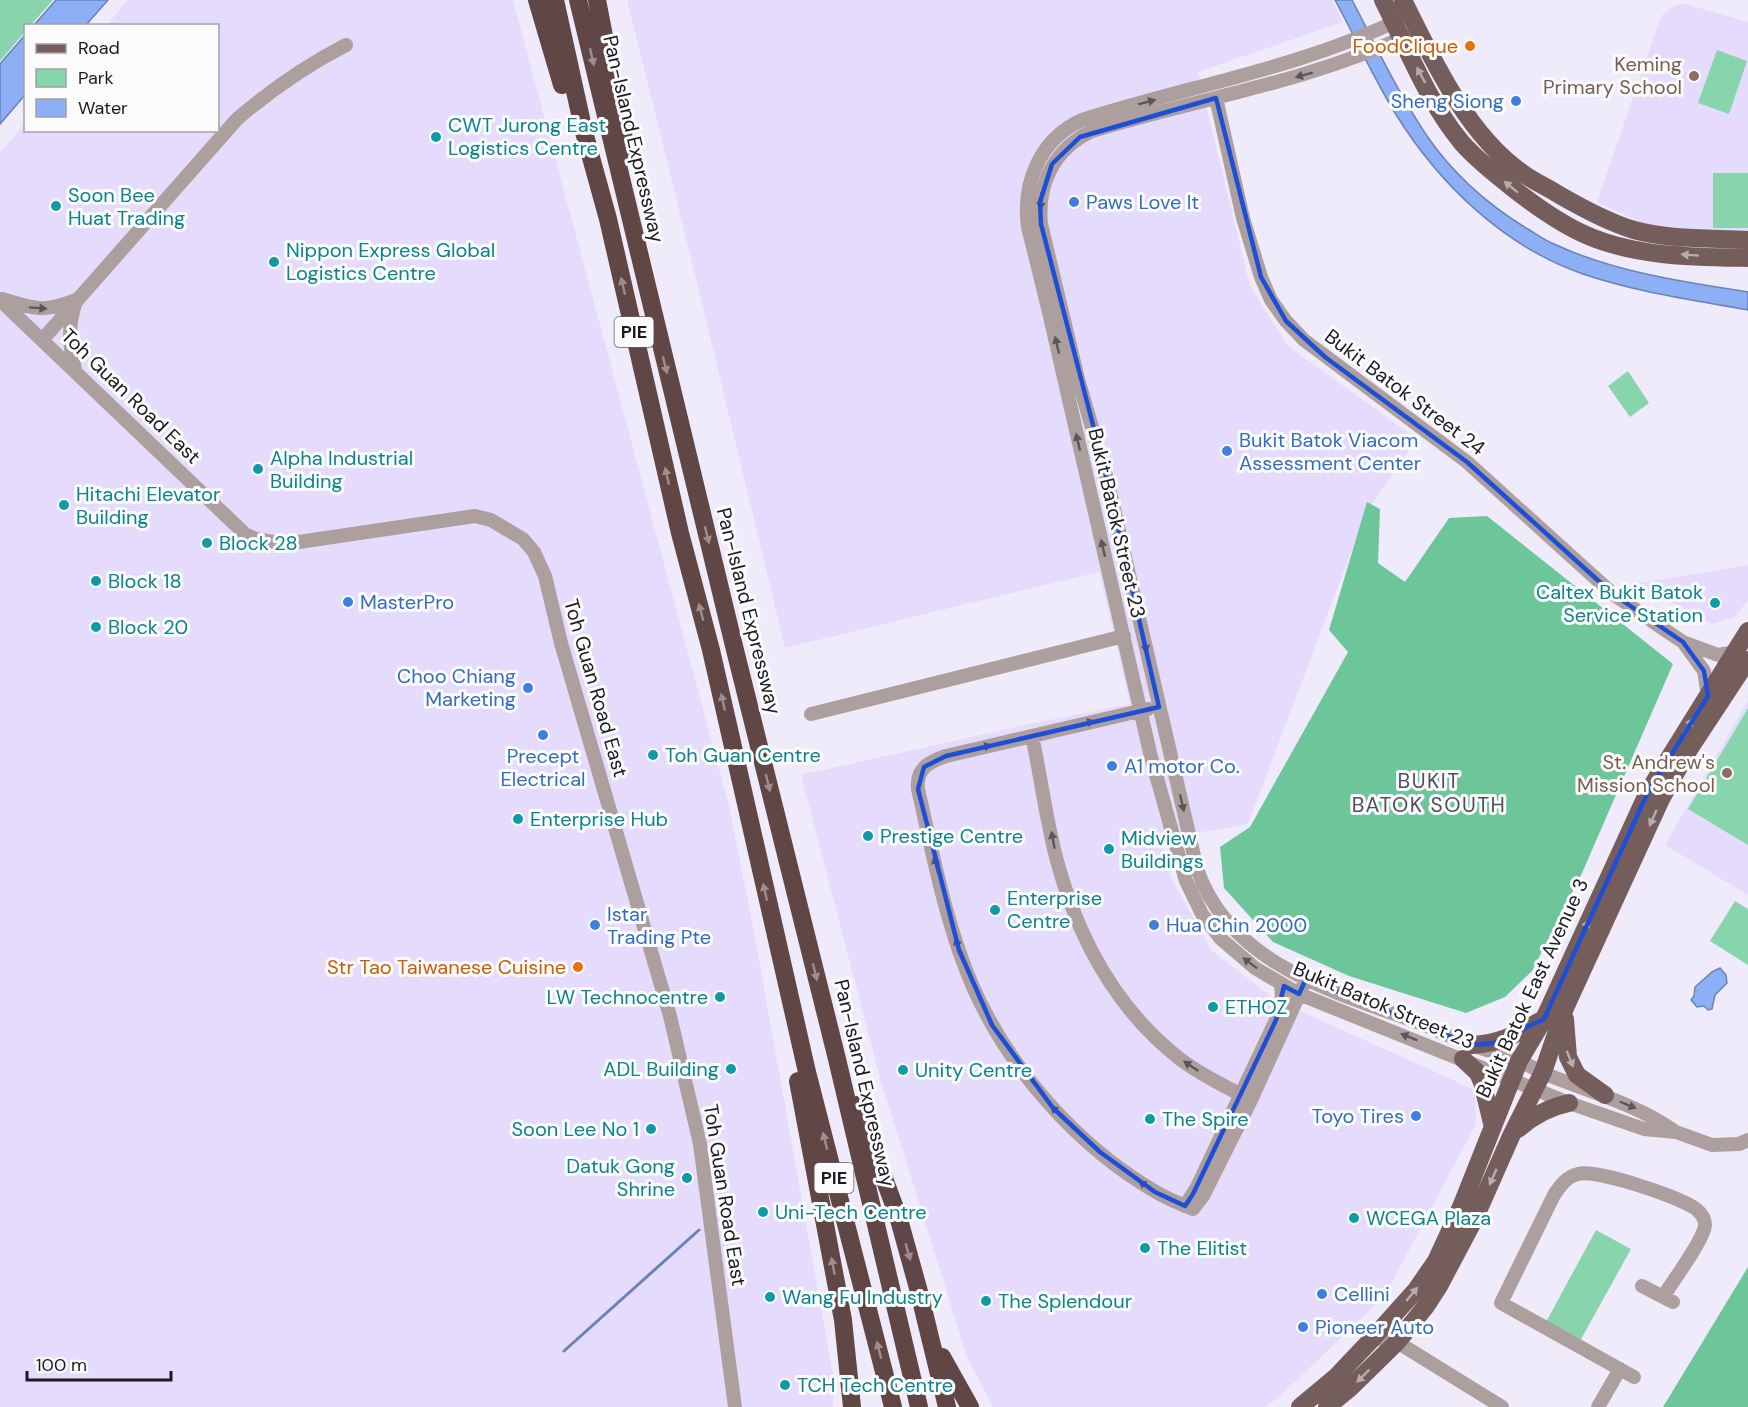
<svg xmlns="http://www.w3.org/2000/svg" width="1748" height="1407" font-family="'DM Sans',sans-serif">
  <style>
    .built { fill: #e5dcfd }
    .green { fill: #87d4ad }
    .forest { fill: #6cc69a }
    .water { fill: #8daff5; stroke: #6b82b6; stroke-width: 1.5 }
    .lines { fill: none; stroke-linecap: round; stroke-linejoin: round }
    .stream { stroke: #6b82b6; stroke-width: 3 }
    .minor { stroke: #ac9f9e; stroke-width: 14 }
    .major { stroke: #755d5c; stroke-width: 18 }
    .highway { stroke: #604745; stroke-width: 18 }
    .oneway { fill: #9e8f8e }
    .oneway2 { fill: #5d555a }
    .oneway3 { fill: #b8acac }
    .marked { fill: none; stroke: #1d4ed8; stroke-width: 4.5; stroke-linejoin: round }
    .food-dot { fill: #e8710a; stroke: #fbfbfb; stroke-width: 2 }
    .education-dot { fill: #8d6e63; stroke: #fbfbfb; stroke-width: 2 }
    .shop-dot { fill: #3f7fe0; stroke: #fbfbfb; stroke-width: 2 }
    .culture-dot { fill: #0f9aa8; stroke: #fbfbfb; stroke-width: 2 }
    .labels { text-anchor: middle; stroke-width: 6; stroke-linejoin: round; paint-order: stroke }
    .shield { fill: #fbfbfb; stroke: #5f5d63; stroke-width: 1.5 }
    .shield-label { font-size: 18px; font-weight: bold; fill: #1c1922 }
    .food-label { font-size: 20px; fill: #c56008; stroke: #fbfbfb; text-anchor: end }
    .education-label { font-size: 20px; fill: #785e54; stroke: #fbfbfb; text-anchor: end }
    .shop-label { font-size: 20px; fill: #366cbe; stroke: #fbfbfb; text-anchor: start }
    .culture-label { font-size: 20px; fill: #0d838f; stroke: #fbfbfb; text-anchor: start }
    .street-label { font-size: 20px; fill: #1c1922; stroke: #fbfbfb }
    .neighbourhood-label { font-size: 21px; letter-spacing: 1.5px; fill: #524c61; stroke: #fbfbfb }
  </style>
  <rect width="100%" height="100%" fill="#f0ebfb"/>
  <path class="built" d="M128,0H513L729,806L755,937L833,1375V1407H0V153L25,123L26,130H218V26L107,25Z
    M627,0H1332L1343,22L1198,72L1250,286L1288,346L1417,439L1366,513L1248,824L1161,839L1171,877L1211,950L1276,1000L1475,1090L1476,1124L1384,1297L1278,1398L1265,1407H993L967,1357L880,1078L801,775L1034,723L1130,704L1099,572L785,648L690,254Z
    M1682,3L1748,22V231L1662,232L1597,202L1661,16L1672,7Z
    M1748,565V600L1735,617L1713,624L1679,607L1639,583Z
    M1748,700V895L1665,845Z"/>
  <path class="green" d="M0,0H53L31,25L26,26L25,32L0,61Z
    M1717,50L1747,61L1729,114L1698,103Z
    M1713,173H1748V228H1713Z
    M1628,371L1649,403L1630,417L1608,386Z
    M1748,708V845L1688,809Z
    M1735,901L1748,909V965L1710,941Z
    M1596,1230L1631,1249L1580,1341L1546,1322Z"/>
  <path class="forest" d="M1367,502L1380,509L1378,563L1405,582L1449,518L1487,516L1673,664L1582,873L1532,971L1505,997L1466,1013L1349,976L1273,942L1224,888L1220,847L1250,827L1348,652L1329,630Z
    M1748,1267V1407H1663Z"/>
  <path class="water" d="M56,0H108L86,25H34Z
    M1335,0H1352C1376,46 1398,93 1427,136C1453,174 1487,204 1526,228C1535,233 1544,240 1554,244C1614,272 1683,282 1748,292V310C1693,300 1636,292 1583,274C1503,246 1439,184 1395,113C1373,77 1355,37 1335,0Z
    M25,35V95L0,124V64Z
    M1720,968L1726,975L1727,983L1715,995L1712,1009L1708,1010L1704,1006L1697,1007L1691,1000L1694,996L1695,987L1712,972Z"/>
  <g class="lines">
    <path class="stream" d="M564,1351L699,1230"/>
    <path class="minor" d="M1401,19C1300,68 1188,86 1082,120C1040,139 1022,183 1028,227L1048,308L1151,757L1186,881L1202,914L1221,939L1255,968L1299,994L1569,1103L1644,1129L1676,1132L1712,1145L1739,1144L1748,1140
      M1408,35C1308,82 1197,99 1092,131C1054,149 1037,184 1041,224L1078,379L1107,479L1197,869C1230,964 1332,991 1417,1022C1435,1029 1453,1038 1472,1045C1487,1051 1504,1054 1519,1061C1529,1065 1538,1071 1548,1075C1591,1092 1635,1104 1673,1130
      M1216,98L1243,218L1261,277L1271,300L1286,321L1304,340L1467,462L1613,594L1662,628L1683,642L1718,655L1730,653L1738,647
      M2,299C37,309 41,313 76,300
      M0,300L245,534L256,539L285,544L475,516L491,520L523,539L534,552L545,576L561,643L670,1016L700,1144L735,1407
      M43,339L237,119C271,90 307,65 346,45
      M75,369C69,346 68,327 75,304
      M1683,642L1704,671L1708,696
      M1148,709L946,756C928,762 916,769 918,789C933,855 946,925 973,987C1010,1070 1077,1146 1156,1192C1168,1199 1180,1204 1193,1209L1203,1196L1251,1100L1303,986
      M811,714L1124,636
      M1032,736C1041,777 1046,820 1057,861C1078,938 1116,1009 1180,1059C1202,1076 1227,1087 1251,1100
      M1185,1206L1197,1187L1276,1020L1282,997L1281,984
      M1642,1286L1673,1302
      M1373,1338L1397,1342L1502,1407
      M1634,1377L1501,1303L1554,1195C1560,1186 1566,1177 1578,1174C1597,1169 1680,1197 1696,1209C1701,1213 1705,1218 1705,1225C1704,1240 1672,1282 1663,1297
      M1598,1407L1620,1369"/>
    <path class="major" d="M1383,0C1407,48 1428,102 1462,143C1476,159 1494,173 1510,186C1534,205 1559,223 1586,235C1636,257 1695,257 1748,258
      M1403,0C1432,58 1466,133 1521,172C1531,180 1545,186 1556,193C1580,207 1607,222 1634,230C1670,240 1711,238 1748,240
      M1565,1019L1568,1057L1577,1075L1605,1095
      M1472,1045C1502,1043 1516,1034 1542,1020
      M1463,1059L1478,1073L1482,1082L1493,1127
      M1518,1129C1534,1115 1549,1107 1569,1103
      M1300,1407L1336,1377L1373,1338L1416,1290L1436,1261L1461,1207L1519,1061L1544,1019L1648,792L1748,631
      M1327,1407L1350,1388L1397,1342L1426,1306L1439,1286L1474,1220L1512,1134L1543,1072L1565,1008L1661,799L1688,751L1748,660"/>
    <path class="highway" d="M537,0L562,85
      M555,0L584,132L608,219L680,533L711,650L807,1072L893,1407
      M578,0L734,646L837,1059L919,1407
      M597,0L627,154
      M798,1081L843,1320L852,1407
      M857,1105L898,1216L918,1288L947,1407
      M942,1357L970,1407"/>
  </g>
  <defs><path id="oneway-solid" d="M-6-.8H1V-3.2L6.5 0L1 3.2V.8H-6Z" transform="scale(1.5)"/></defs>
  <g class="oneway">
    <use href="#oneway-solid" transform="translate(592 57) rotate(77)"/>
    <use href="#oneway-solid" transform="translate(623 286) rotate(-103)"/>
    <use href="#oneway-solid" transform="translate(665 365) rotate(76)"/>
    <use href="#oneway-solid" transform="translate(667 476) rotate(-103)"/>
    <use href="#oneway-solid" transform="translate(707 535) rotate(76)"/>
    <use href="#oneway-solid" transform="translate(701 612) rotate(-105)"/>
    <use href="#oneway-solid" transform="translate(723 702) rotate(-103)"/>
    <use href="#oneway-solid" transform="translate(768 783) rotate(76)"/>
    <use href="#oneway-solid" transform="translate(765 892) rotate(-103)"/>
    <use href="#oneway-solid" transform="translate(815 972) rotate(76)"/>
    <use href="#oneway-solid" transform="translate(825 1141) rotate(-104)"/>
    <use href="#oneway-solid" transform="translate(908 1252) rotate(74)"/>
    <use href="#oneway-solid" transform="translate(833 1266) rotate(-101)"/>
    <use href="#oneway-solid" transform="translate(879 1350) rotate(-104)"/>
  </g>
  <g class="oneway2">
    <use href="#oneway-solid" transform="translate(1304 75) rotate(165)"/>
    <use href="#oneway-solid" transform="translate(1147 102) rotate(-15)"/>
    <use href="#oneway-solid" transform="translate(1041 201) rotate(95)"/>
    <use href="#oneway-solid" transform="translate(38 308) rotate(4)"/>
    <use href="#oneway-solid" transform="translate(1057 345) rotate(-103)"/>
    <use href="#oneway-solid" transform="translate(1078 442) rotate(-103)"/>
    <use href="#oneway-solid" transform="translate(1103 548) rotate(-103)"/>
    <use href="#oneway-solid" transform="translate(1145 644) rotate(77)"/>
    <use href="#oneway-solid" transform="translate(1086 723) rotate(-13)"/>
    <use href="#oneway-solid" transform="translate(983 747) rotate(-13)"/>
    <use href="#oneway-solid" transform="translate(1182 803) rotate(77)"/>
    <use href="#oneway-solid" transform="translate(1053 840) rotate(-101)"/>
    <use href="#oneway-solid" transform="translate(936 865) rotate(-104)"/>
    <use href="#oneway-solid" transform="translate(958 946) rotate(-108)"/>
    <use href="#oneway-solid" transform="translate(1250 963) rotate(-143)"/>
    <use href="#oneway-solid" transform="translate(1409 1037) rotate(-158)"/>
    <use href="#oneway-solid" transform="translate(1191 1066) rotate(-146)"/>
    <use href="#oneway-solid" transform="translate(1628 1105) rotate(23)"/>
    <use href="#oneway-solid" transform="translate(1057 1112) rotate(-135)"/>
    <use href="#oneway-solid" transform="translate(1146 1186) rotate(-145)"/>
  </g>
  <g class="oneway3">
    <use href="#oneway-solid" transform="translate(1421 75) rotate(-118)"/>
    <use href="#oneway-solid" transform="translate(1511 187) rotate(-141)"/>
    <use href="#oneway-solid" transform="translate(1690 255) rotate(-176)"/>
    <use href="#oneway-solid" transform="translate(1688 726) rotate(-57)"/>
    <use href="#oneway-solid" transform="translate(1653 818) rotate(114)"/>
    <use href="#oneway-solid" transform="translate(1585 928) rotate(-65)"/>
    <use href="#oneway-solid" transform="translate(1570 1059) rotate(68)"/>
    <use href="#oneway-solid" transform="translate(1493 1177) rotate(114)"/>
    <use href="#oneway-solid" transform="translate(1412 1294) rotate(-51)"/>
    <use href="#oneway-solid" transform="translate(1363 1376) rotate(135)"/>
  </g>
  <path class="marked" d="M1216,98L1261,277L1286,321L1325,357L1467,462L1613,594L1683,642L1704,671L1708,696L1648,792L1544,1019L1494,1043L1472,1045L1306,979L1299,994L1284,986L1276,1020L1193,1194L1185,1206L1155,1192L1100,1152L1053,1108L992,1025L959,950L918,789L924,767L946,756L1159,707L1107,479L1041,224L1040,202L1052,164L1080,137Z"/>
  <g class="food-dot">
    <circle cx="1470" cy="46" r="6"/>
    <circle cx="578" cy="967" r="6"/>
  </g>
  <g class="education-dot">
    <circle cx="1694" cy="76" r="6"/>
    <circle cx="1727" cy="773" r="6"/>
  </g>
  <g class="shop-dot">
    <circle cx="1516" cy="101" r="6"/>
    <circle cx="1074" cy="202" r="6"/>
    <circle cx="1227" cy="451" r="6"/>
    <circle cx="348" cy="602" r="6"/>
    <circle cx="528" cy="688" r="6"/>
    <circle cx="543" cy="735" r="6"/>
    <circle cx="1112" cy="766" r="6"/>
    <circle cx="595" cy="925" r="6"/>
    <circle cx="1154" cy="925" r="6"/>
    <circle cx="1416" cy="1116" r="6"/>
    <circle cx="1322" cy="1294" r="6"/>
    <circle cx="1303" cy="1327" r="6"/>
  </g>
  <g class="culture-dot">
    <circle cx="436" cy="137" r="6"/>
    <circle cx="56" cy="206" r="6"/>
    <circle cx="274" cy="262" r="6"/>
    <circle cx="258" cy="469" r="6"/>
    <circle cx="64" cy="505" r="6"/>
    <circle cx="207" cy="543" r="6"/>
    <circle cx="96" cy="581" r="6"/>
    <circle cx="1715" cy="603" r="6"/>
    <circle cx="96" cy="627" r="6"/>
    <circle cx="653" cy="755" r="6"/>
    <circle cx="518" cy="819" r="6"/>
    <circle cx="868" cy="836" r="6"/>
    <circle cx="1109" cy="849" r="6"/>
    <circle cx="995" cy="910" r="6"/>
    <circle cx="720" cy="997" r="6"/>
    <circle cx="1213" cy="1007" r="6"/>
    <circle cx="731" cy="1069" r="6"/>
    <circle cx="903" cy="1070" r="6"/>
    <circle cx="1150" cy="1119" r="6"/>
    <circle cx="651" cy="1129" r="6"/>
    <circle cx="687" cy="1178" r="6"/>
    <circle cx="763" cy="1212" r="6"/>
    <circle cx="1354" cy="1218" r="6"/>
    <circle cx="1145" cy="1248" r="6"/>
    <circle cx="770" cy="1297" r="6"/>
    <circle cx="986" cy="1301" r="6"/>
    <circle cx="785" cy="1385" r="6"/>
  </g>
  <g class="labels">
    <g class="shield">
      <rect x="614.5" y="317" width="39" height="30" rx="4.5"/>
      <rect x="814.5" y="1163" width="39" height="30" rx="4.5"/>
    </g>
    <g class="shield-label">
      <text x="634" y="338">PIE</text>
      <text x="834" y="1184">PIE</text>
    </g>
    <g class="food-label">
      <text x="1458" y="53">FoodClique</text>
      <text x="566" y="974">Str Tao Taiwanese Cuisine</text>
    </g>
    <g class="education-label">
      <text x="1682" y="71">Keming<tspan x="1682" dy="23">Primary School</tspan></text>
      <text x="1715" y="769">St. Andrew's<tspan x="1715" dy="23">Mission School</tspan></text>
    </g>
    <g class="shop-label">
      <text x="1504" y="108" text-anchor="end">Sheng Siong</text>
      <text x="1086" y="209">Paws Love It</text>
      <text x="1239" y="447">Bukit Batok Viacom<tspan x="1239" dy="23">Assessment Center</tspan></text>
      <text x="360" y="609">MasterPro</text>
      <text x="516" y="683" text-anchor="end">Choo Chiang<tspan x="516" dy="23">Marketing</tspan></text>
      <text x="543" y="763" text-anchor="middle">Precept<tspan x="543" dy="23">Electrical</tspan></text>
      <text x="1124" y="773">A1 motor Co.</text>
      <text x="607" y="921">Istar<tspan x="607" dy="23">Trading Pte</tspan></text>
      <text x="1166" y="932">Hua Chin 2000</text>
      <text x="1404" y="1123" text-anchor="end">Toyo Tires</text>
      <text x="1334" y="1301">Cellini</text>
      <text x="1315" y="1334">Pioneer Auto</text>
    </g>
    <g class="culture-label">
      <text x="448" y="132">CWT Jurong East<tspan x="448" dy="23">Logistics Centre</tspan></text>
      <text x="68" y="202">Soon Bee<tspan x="68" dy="23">Huat Trading</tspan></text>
      <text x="286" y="257">Nippon Express Global<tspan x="286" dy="23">Logistics Centre</tspan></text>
      <text x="270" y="465">Alpha Industrial<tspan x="270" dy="23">Building</tspan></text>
      <text x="76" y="501">Hitachi Elevator<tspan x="76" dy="23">Building</tspan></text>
      <text x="219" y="550">Block 28</text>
      <text x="108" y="588">Block 18</text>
      <text x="1703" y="599" text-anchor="end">Caltex Bukit Batok<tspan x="1703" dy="23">Service Station</tspan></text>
      <text x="108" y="634">Block 20</text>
      <text x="665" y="762">Toh Guan Centre</text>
      <text x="530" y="826">Enterprise Hub</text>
      <text x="880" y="843">Prestige Centre</text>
      <text x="1121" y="845">Midview<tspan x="1121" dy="23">Buildings</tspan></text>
      <text x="1007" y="905">Enterprise<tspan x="1007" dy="23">Centre</tspan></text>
      <text x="708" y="1004" text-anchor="end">LW Technocentre</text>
      <text x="1225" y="1014">ETHOZ</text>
      <text x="719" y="1076" text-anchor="end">ADL Building</text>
      <text x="915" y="1077">Unity Centre</text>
      <text x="1162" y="1126">The Spire</text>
      <text x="639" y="1136" text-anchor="end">Soon Lee No 1</text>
      <text x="675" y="1173" text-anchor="end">Datuk Gong<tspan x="675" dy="23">Shrine</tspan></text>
      <text x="775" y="1219">Uni-Tech Centre</text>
      <text x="1366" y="1225">WCEGA Plaza</text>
      <text x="1157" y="1255">The Elitist</text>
      <text x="782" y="1304">Wang Fu Industry</text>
      <text x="998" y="1308">The Splendour</text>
      <text x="797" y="1392">TCH Tech Centre</text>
    </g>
    <g class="street-label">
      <text transform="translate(634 139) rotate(77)" y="7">Pan-Island Expressway</text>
      <text transform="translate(1405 392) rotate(37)" y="7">Bukit Batok Street 24</text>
      <text transform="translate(131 396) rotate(44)" y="7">Toh Guan Road East</text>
      <text transform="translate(1117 523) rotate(77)" y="7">Bukit Batok Street 23</text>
      <text transform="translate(749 611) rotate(76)" y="7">Pan-Island Expressway</text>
      <text transform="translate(596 688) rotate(74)" y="7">Toh Guan Road East</text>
      <text transform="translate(1532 988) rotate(-65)" y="7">Bukit Batok East Avenue 3</text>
      <text transform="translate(1384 1005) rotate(23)" y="7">Bukit Batok Street 23</text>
      <text transform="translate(865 1083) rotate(77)" y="7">Pan-Island Expressway</text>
      <text transform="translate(725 1195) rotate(81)" y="7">Toh Guan Road East</text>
    </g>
    <g class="neighbourhood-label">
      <text x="1429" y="788">BUKIT<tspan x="1429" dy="24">BATOK SOUTH</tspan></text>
    </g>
  </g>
  <rect x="24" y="24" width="195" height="108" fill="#fbfbfb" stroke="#a2a1a4" stroke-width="1.5"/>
  <rect x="36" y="44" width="30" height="9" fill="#755d5c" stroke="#a2a1a4" stroke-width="1.5"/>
  <text x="78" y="54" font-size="18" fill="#1c1922">Road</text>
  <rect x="36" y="69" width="30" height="18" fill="#87d4ad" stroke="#a2a1a4" stroke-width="1.5"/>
  <text x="78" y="84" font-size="18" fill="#1c1922">Park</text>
  <rect x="36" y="99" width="30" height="18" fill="#8daff5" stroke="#a2a1a4" stroke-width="1.5"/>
  <text x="78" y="114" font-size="18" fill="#1c1922">Water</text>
  <path d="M27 1371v9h144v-9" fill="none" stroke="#1c1922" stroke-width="3"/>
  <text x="36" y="1371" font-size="18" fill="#1c1922" stroke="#fbfbfb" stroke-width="4.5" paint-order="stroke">100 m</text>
</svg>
